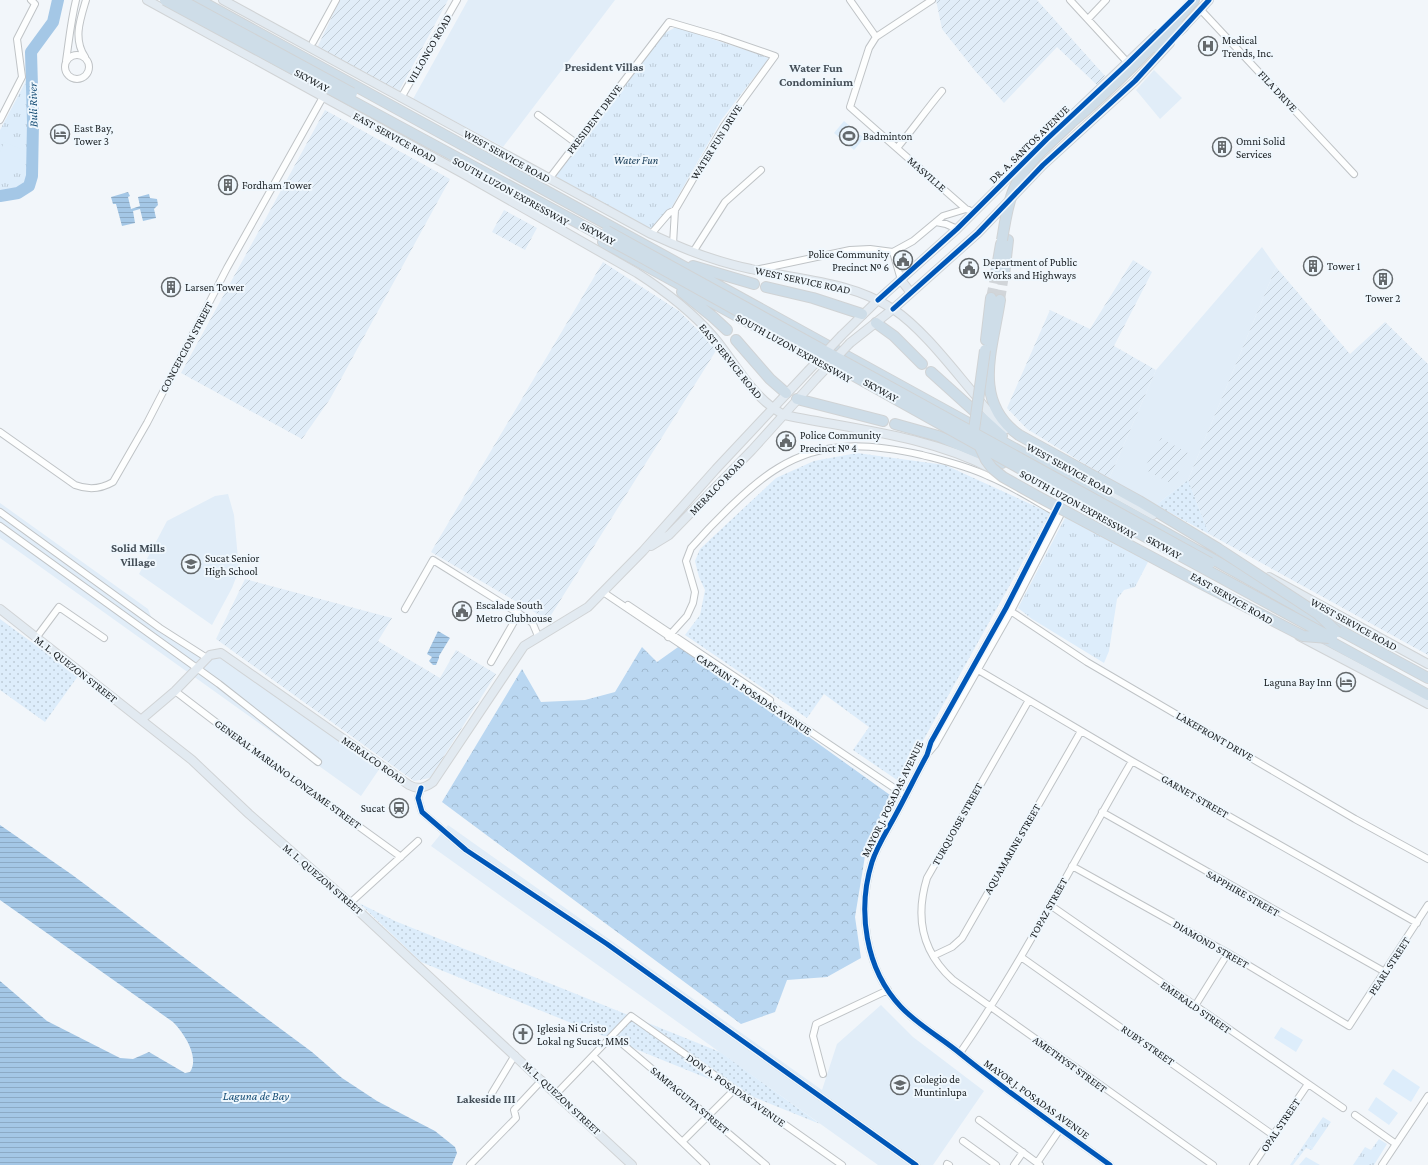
<svg xmlns="http://www.w3.org/2000/svg" width="1428" height="1165" font-family="'Crimson Pro',serif">
  <style>
    .built { fill: #e1edf8 }
    .industrial { fill: url(#industrial-furrows) }
    .grass { fill: url(#grass-dots) }
    .forest { fill: url(#forest-crowns) }
    .park { fill: url(#park-tufts) }
    .garden { fill: #ddedfb }
    .water { fill: url(#water-rules) }
    .lines { fill: none; stroke-linecap: round; stroke-linejoin: round }
    .river { stroke: #a4c7e6; stroke-width: 12 }
    .highway-tunnel { stroke: #d1d5d9; stroke-width: 10; stroke-dasharray: 10 5; stroke-linecap: butt }
    .minor-casing { stroke: #bfc3c6; stroke-width: 8 }
    .major-casing { stroke: #d0d3d5; stroke-width: 10 }
    .highway-casing { stroke: #d0d3d5; stroke-width: 12 }
    .minor { stroke: #fdfefe; stroke-width: 6 }
    .major { stroke: #e2eaf1; stroke-width: 8 }
    .highway { stroke: #cedde8; stroke-width: 10 }
    .major-bridge-casing { stroke: #d0d3d5; stroke-width: 10; stroke-linecap: butt }
    .highway-bridge-casing { stroke: #d0d3d5; stroke-width: 12; stroke-linecap: butt }
    .major-bridge { stroke: #e2eaf1; stroke-width: 8 }
    .highway-bridge { stroke: #cedde8; stroke-width: 10 }
    .cycleway-casing { stroke: #eff7fd; stroke-width: 8 }
    .cycleway { stroke: #0057b8; stroke-width: 5 }
    .labels { text-anchor: middle; stroke-width: 4; stroke-linejoin: round; paint-order: stroke }
    .poi-label { font-size: 11px; fill: #181d20; stroke: #eff7fd; text-anchor: start }
    .street-label { font-size: 11px; fill: #181d20; stroke: #eff7fd }
    .park-label { font-size: 11px; font-style: italic; fill: #133854; stroke: #eff7fd }
    .neighbourhood-label { font-size: 12px; font-weight: bold; fill: #444e57; stroke: #eff7fd }
    .water-label { font-size: 12px; font-style: italic; fill: #184f77; stroke: #eff7fd }
  </style>
  <defs>
    <pattern id="industrial-furrows" width="10" height="10" patternUnits="userSpaceOnUse"><rect width="10" height="10" fill="#e1edf8"/><path d="M-1 1l2-2M0 10L10 0M9 11l2-2" fill="none" stroke="#c0cbd4"/></pattern>
    <pattern id="grass-dots" width="8" height="8" patternUnits="userSpaceOnUse"><rect width="8" height="8" fill="#ddedfb"/><path d="M2 2h.1M6 6h.1" fill="none" stroke="#bdcbd7" stroke-width="1.8" stroke-linecap="round"/></pattern>
    <pattern id="forest-crowns" width="20" height="18" patternUnits="userSpaceOnUse"><rect width="20" height="18" fill="#bad7f1"/><path d="M2 6a3 3 0 1 1 6 0M12 15a3 3 0 1 1 6 0" fill="none" stroke="#9fb8ce"/></pattern>
    <pattern id="park-tufts" width="24" height="20" patternUnits="userSpaceOnUse"><rect width="24" height="20" fill="#ddedfb"/><path d="M3 7l-1-3M5 7V3M7 7l1-3M15 17l-1-3M17 17v-4M19 17l1-3" fill="none" stroke="#bdcbd7"/></pattern>
    <pattern id="water-rules" width="6" height="5" patternUnits="userSpaceOnUse"><rect width="6" height="5" fill="#a4c7e6"/><path d="M0 2.5h6" fill="none" stroke="#8caac5"/></pattern>
  </defs>
  <rect width="100%" height="100%" fill="#f2f6fa"/>
  <path class="built" d="M468,0H615L503,147L413,99Z
    M1154,70L1182,98L1160,119L1136,90Z
    M1262,247L1276,267L1188,480L1156,505L1109,479L1156,370Z
    M228,494L234,515L239,570L232,588L212,625L139,574L167,521L215,496Z
    M0,503L148,609L152,619L205,654L226,660L380,768L361,796L0,538Z
    M448,825L822,1090L837,1044L881,1005L913,1037L984,1091L933,1165H878L431,846Z"/>
  <path class="industrial" d="M340,0H448L398,93L317,48Z
    M936,0H1037L1105,76L1097,85L1057,47L1004,103L976,72L942,29Z
    M325,110L450,179L330,399L302,439L181,373Z
    M504,210L537,228L525,250L492,232Z
    M1133,260L1152,272L1114,346L1156,370L1109,479L1027,429L1007,408L1050,310L1090,329Z
    M603,262L679,311L717,349L548,620L431,552Z
    M1276,267L1350,354L1385,322L1428,364V655L1209,534L1188,480Z
    M1161,438L1188,453L1172,484L1144,469Z
    M245,579L392,618L378,641L440,678L456,650L496,674L430,778L414,781L216,639Z"/>
  <path class="grass" d="M857,453L945,465L1050,513L900,782L853,750L869,727L824,694L807,718L685,635L700,615L705,590L699,577L695,561L700,549L776,478L814,461Z
    M1188,480L1209,534L1156,505Z
    M0,619L78,676L45,722L0,690Z
    M359,903L395,921L720,1052L820,1124L421,962Z
    M1305,1143L1313,1148L1312,1150L1306,1148L1293,1165H1290Z"/>
  <path class="forest" d="M681,645L890,795L866,850L855,917L861,958L827,977L787,980L775,1012L741,1024L442,802L522,669L541,702L585,700L615,692L642,647L657,662Z"/>
  <path class="park" d="M676,27L769,58L722,119L669,212L649,231L554,176L659,39L665,33Z
    M26,81L29,112L30,170L21,187L0,192V130Z
    M1067,514L1149,560L1135,587L1124,590L1117,599L1109,651L1104,663L1032,619L1018,608Z
    M1323,1117L1331,1122L1313,1148L1305,1143Z
    M1379,1139L1387,1144L1374,1165H1353L1365,1147L1371,1150Z"/>
  <path class="garden" d="M844,121L864,138L854,150L834,133Z
    M4,142L24,150L10,183L0,178V152Z
    M1281,1027L1303,1040L1296,1052L1274,1038Z
    M1393,1069L1420,1087L1411,1102L1383,1084Z
    M1376,1097L1398,1113L1389,1125L1368,1110Z
    M1306,1157L1320,1165H1299Z"/>
  <path class="water" d="M128,192L130,196L128,197L131,209L140,206L138,197L149,194L150,198L157,199L158,205L154,209L156,218L143,221L140,209L133,211L135,223L122,226L116,204H113L111,197Z
    M438,631L450,638L439,656V658L436,665H433L429,661L432,657L427,654Z
    M0,825L71,874L220,984L312,1052L342,1078L377,1101L435,1131L455,1147L457,1153L452,1165H0V981L47,1021L120,1058L133,1059L149,1052L185,1073L190,1072C200,1057 184,1033 173,1022L0,900Z"/>
  <g class="lines">
    <path class="river" d="M0,196L18,193L29,186L32,176L33,122L31,52L53,22L58,0"/>
    <path class="highway-tunnel" d="M991,298L996,273
      M1000,300L1004,275"/>
    <defs>
      <path id="minor" d="M850,0L876,37
        M932,0L876,37L869,48L850,107L966,209
        M1070,0L1128,63
        M1200,9L1354,174
        M1088,19L1106,0
        M313,42L336,0
        M65 67a12 12 0 1 1 24 0a12 12 0 1 1-24 0Z
        M85,57C73,39 80,20 86,0
        M66,61C69,41 71,20 76,0
        M401,98L457,0
        M538,115L576,143
        M0,120L22,77L17,39L35,4L31,0
        M897,148C913,129 926,110 942,91
        M549,179L669,22L720,37L775,56L724,126L675,210L673,244
        M936,222L946,224L957,229
        M651,234L669,213L675,210
        M693,252L725,202L761,170
        M893,252L901,280
        M760,269L850,250L870,249L893,252L913,241L943,216L966,209L969,210
        M0,432L75,485C88,490 101,489 113,482L147,423L227,268L323,97
        M1058,506L1006,608L931,742L927,755C916,775 906,796 895,816C887,831 877,846 872,862C857,910 865,969 901,1007C919,1026 942,1038 962,1055C1010,1094 1060,1129 1110,1165
        M0,512L160,628L207,658
        M0,526L219,684L318,762
        M603,592L906,796
        M628,605L770,700
        M1006,608L1087,662L1355,819L1428,859
        M405,609L433,560L529,620L533,624L538,636
        M668,637L687,616L693,603L695,592L686,561L691,548C712,524 751,484 778,468C825,439 871,444 922,455C945,461 967,466 988,476C1013,486 1037,502 1060,515
        M36,638L59,607L104,638
        M491,662L519,613
        M973,667L1132,761L1417,923
        M175,691L230,733L401,857
        M1029,700L927,878C915,917 922,952 953,980L1213,1165
        M929,752L935,745L1011,611L1062,512
        M421,788L418,798L422,812L466,850L607,944L916,1165
        M1102,812L1385,972
        M1072,866L1228,953L1349,1026L1428,905
        M350,903L418,841
        M1050,905L1343,1108
        M933,956L952,947L962,938L1081,731
        M1021,957L1273,1135
        M1195,1006L1228,953
        M613,1036L766,1165
        M960,1053C1024,960 1075,858 1132,761
        M593,1056L706,1165
        M823,1074L813,1036L816,1024L888,990
        M492,1093L515,1055
        M557,1093L631,1016L842,1165
        M1355,1115L1396,1144
        M979,1120L1040,1165
        M963,1141L996,1165
        M682,1142L735,1089
        M1037,1163L1060,1129
        M947,1164L949,1165
        M470,1165L516,1118L514,1110L542,1080
        M1014,1165L1023,1152
        M1253,1165L1308,1084
        M1382,1165L1428,1096"/>
      <path id="major" d="M147,0L462,173L637,273C665,291 691,311 713,336C736,363 751,397 784,415C853,429 929,436 992,469
        M223,0L651,234C683,249 716,262 751,269C799,280 850,281 893,309C922,328 952,368 976,396C985,408 994,420 1006,429
        M1180,31L1209,0
        M1065,122L1157,34
        M901,280L911,293
        M842,335L878,300L957,229L1037,149
        M850,343L893,309L978,233L1043,165L1135,81L1170,43
        M1037,451L1153,515
        M651,546L669,535L752,450L816,379
        M1269,577L1428,664
        M0,609L192,760L249,814L350,903L632,1165
        M1299,636L1428,704
        M142,719L175,691L210,655L221,653L409,785C418,790 425,788 433,782L524,646L588,607L643,551L716,469L808,371"/>
      <path id="highway" d="M199,0L1043,464L1307,612
        M1158,48L1183,27
        M1071,123C1115,86 1156,44 1194,0
        M603,242L757,327
        M693,266L754,284
        M996,273L1001,244
        M1004,275L1008,240
        M766,287L813,298L862,314
        M682,292L713,317L727,330
        M1000,300C993,348 971,401 1019,435L1139,501L1217,548
        M876,323L894,336L922,364
        M736,340L770,379L786,393
        M986,340L991,298
        M931,372L1002,436
        M797,399L883,421
        M895,424L938,436L1002,463
        M1300,612L1331,629
        M1330,625L1428,678
        M1322,637L1428,695"/>
    </defs>
    <use href="#minor" class="minor-casing"/>
    <use href="#major" class="major-casing"/>
    <use href="#highway" class="highway-casing"/>
    <use href="#minor" class="minor"/>
    <use href="#major" class="major"/>
    <use href="#highway" class="highway"/>
    <defs>
      <path id="major-bridge" d="M808,371L842,335
        M816,379L850,343"/>
      <path id="highway-bridge" d="M165,0L641,257L1039,479L1332,638
        M181,0L352,93
        M607,231L1210,563
        M1002,240C1005,223 1007,205 1014,189C1025,162 1051,143 1071,123
        M985,350L974,430L980,447L986,460L992,468L1003,477L1037,496L1202,584L1303,636L1329,638
        M1217,548L1318,614L1337,632"/>
    </defs>
    <use href="#major-bridge" class="major-bridge-casing"/>
    <use href="#highway-bridge" class="highway-bridge-casing"/>
    <use href="#major-bridge" class="major-bridge"/>
    <use href="#highway-bridge" class="highway-bridge"/>
    <defs>
      <path id="cycleway" d="M878,300L957,229L1047,139L1128,63L1192,0
        M893,309L978,233L1043,165L1135,81L1209,0
        M1059,504L1006,608L931,742L927,755C916,775 906,796 895,816C887,831 877,846 872,862C857,910 865,969 901,1007C919,1026 942,1038 962,1055C1010,1094 1060,1129 1110,1165
        M421,788L418,798L422,812L466,850L607,944L916,1165"/>
    </defs>
    <use href="#cycleway" class="cycleway-casing"/>
    <use href="#cycleway" class="cycleway"/>
  </g>
  <defs>
    <symbol id="hospital-ring" viewBox="-11 -11 22 22"><circle r="9.5" fill="#eff7fd" stroke="#64696c" stroke-width="1.5"/><path d="M-5-5h3v3.5h4V-5h3V5h-3V1.5h-4V5h-3Z" fill="#64696c"/></symbol>
    <symbol id="hotel-ring" viewBox="-11 -11 22 22"><circle r="9.5" fill="#eff7fd" stroke="#64696c" stroke-width="1.5"/><path d="M-6-4.5h1.5V1H6V5H4.5V3h-9V5H-6ZM-4 0a1.8 1.8 0 1 1 3.6 0ZM.5 0V-2.5h3Q6-2.5 6 0Z" fill="#64696c"/></symbol>
    <symbol id="stadium-ring" viewBox="-11 -11 22 22"><circle r="9.5" fill="#eff7fd" stroke="#64696c" stroke-width="1.5"/><path d="M0-5a6.5 5 0 1 0 0 10a6.5 5 0 1 0 0-10ZM-3.5-1.8h7v3.6h-7Z" fill="#64696c"/></symbol>
    <symbol id="building-ring" viewBox="-11 -11 22 22"><circle r="9.5" fill="#eff7fd" stroke="#64696c" stroke-width="1.5"/><path d="M-4-6H4V6H1V3H-1V6H-4ZM-2.5-4.3h1.7v1.8h-1.7ZM.8-4.3h1.7v1.8H.8ZM-2.5-1h1.7V.8h-1.7ZM.8-1h1.7V.8H.8Z" fill="#64696c"/></symbol>
    <symbol id="civic-ring" viewBox="-11 -11 22 22"><circle r="9.5" fill="#eff7fd" stroke="#64696c" stroke-width="1.5"/><path d="M-.6-6.5H3V-4.5H.6V-3L4-1V1h2V6H-6V1h2V-1L-.6-3ZM-1.2 2.5V6h2.4V2.5Z" fill="#64696c"/></symbol>
    <symbol id="school-ring" viewBox="-11 -11 22 22"><circle r="9.5" fill="#eff7fd" stroke="#64696c" stroke-width="1.5"/><path d="M0-5L7-2L0 1L-7-2ZM-4 1L0 2.5L4 1V4Q0 6-4 4Z" fill="#64696c"/></symbol>
    <symbol id="station-ring" viewBox="-11 -11 22 22"><circle r="9.5" fill="#eff7fd" stroke="#64696c" stroke-width="1.5"/><path d="M-3-6H3Q5-6 5-4V2Q5 4 3 4L4.5 6H3L1.5 4h-3L-3 6H-4.5L-3 4Q-5 4-5 2V-4Q-5-6-3-6ZM-3.5-4v3h7v-3ZM-3.5 1v1.5H-2V1ZM2 1v1.5H3.5V1Z" fill="#64696c"/></symbol>
    <symbol id="church-ring" viewBox="-11 -11 22 22"><circle r="9.5" fill="#eff7fd" stroke="#64696c" stroke-width="1.5"/><path d="M-1.2-6h2.4v3.5h3.3v2.4h-3.3V6h-2.4V-.1h-3.3v-2.4h3.3Z" fill="#64696c"/></symbol>
    <symbol id="university-ring" viewBox="-11 -11 22 22"><circle r="9.5" fill="#eff7fd" stroke="#64696c" stroke-width="1.5"/><path d="M0-5L7-2L0 1L-7-2ZM-4 1L0 2.5L4 1V4Q0 6-4 4Z" fill="#64696c"/></symbol>
  </defs>
  <g fill-rule="evenodd">
    <use href="#hospital-ring" x="1197" y="35" width="22" height="22"/>
    <use href="#hotel-ring" x="49" y="123" width="22" height="22"/>
    <use href="#stadium-ring" x="838" y="125" width="22" height="22"/>
    <use href="#building-ring" x="1211" y="136" width="22" height="22"/>
    <use href="#building-ring" x="217" y="174" width="22" height="22"/>
    <use href="#civic-ring" x="892" y="249" width="22" height="22"/>
    <use href="#building-ring" x="1302" y="255" width="22" height="22"/>
    <use href="#civic-ring" x="958" y="257" width="22" height="22"/>
    <use href="#building-ring" x="1372" y="268" width="22" height="22"/>
    <use href="#building-ring" x="160" y="276" width="22" height="22"/>
    <use href="#civic-ring" x="775" y="430" width="22" height="22"/>
    <use href="#school-ring" x="180" y="553" width="22" height="22"/>
    <use href="#civic-ring" x="451" y="600" width="22" height="22"/>
    <use href="#hotel-ring" x="1335" y="671" width="22" height="22"/>
    <use href="#station-ring" x="388" y="797" width="22" height="22"/>
    <use href="#church-ring" x="512" y="1023" width="22" height="22"/>
    <use href="#university-ring" x="889" y="1074" width="22" height="22"/>
  </g>
  <g class="labels">
    <g class="poi-label">
      <text x="1222" y="44">Medical<tspan x="1222" dy="13">Trends, Inc.</tspan></text>
      <text x="74" y="132">East Bay,<tspan x="74" dy="13">Tower 3</tspan></text>
      <text x="863" y="140">Badminton</text>
      <text x="1236" y="145">Omni Solid<tspan x="1236" dy="13">Services</tspan></text>
      <text x="242" y="189">Fordham Tower</text>
      <text x="889" y="258" text-anchor="end">Police Community<tspan x="889" dy="13">Precinct № 6</tspan></text>
      <text x="983" y="266">Department of Public<tspan x="983" dy="13">Works and Highways</tspan></text>
      <text x="1327" y="270">Tower 1</text>
      <text x="185" y="291">Larsen Tower</text>
      <text x="1383" y="302" text-anchor="middle">Tower 2</text>
      <text x="800" y="439">Police Community<tspan x="800" dy="13">Precinct № 4</tspan></text>
      <text x="205" y="562">Sucat Senior<tspan x="205" dy="13">High School</tspan></text>
      <text x="476" y="609">Escalade South<tspan x="476" dy="13">Metro Clubhouse</tspan></text>
      <text x="1332" y="686" text-anchor="end">Laguna Bay Inn</text>
      <text x="385" y="812" text-anchor="end">Sucat</text>
      <text x="537" y="1032">Iglesia Ni Cristo<tspan x="537" dy="13">Lokal ng Sucat, MMS</tspan></text>
      <text x="914" y="1083">Colegio de<tspan x="914" dy="13">Muntinlupa</tspan></text>
    </g>
    <g class="street-label">
      <text transform="translate(429 49) rotate(-60)" y="4">VILLONCO ROAD</text>
      <text transform="translate(312 80) rotate(28)" y="4">SKYWAY</text>
      <text transform="translate(1278 91) rotate(47)" y="4">FILA DRIVE</text>
      <text transform="translate(594 119) rotate(-53)" y="4">PRESIDENT DRIVE</text>
      <text transform="translate(395 137) rotate(29)" y="4">EAST SERVICE ROAD</text>
      <text transform="translate(716 142) rotate(-58)" y="4">WATER FUN DRIVE</text>
      <text transform="translate(1029 144) rotate(-44)" y="4">DR. A. SANTOS AVENUE</text>
      <text transform="translate(507 156) rotate(29)" y="4">WEST SERVICE ROAD</text>
      <text transform="translate(927 174) rotate(41)" y="4">MASVILLE</text>
      <text transform="translate(511 191) rotate(29)" y="4">SOUTH LUZON EXPRESSWAY</text>
      <text transform="translate(598 233) rotate(28)" y="4">SKYWAY</text>
      <text transform="translate(803 280) rotate(12)" y="4">WEST SERVICE ROAD</text>
      <text transform="translate(186 347) rotate(-62)" y="4">CONCEPCION STREET</text>
      <text transform="translate(794 348) rotate(29)" y="4">SOUTH LUZON EXPRESSWAY</text>
      <text transform="translate(731 361) rotate(51)" y="4">EAST SERVICE ROAD</text>
      <text transform="translate(881 390) rotate(29)" y="4">SKYWAY</text>
      <text transform="translate(1070 469) rotate(29)" y="4">WEST SERVICE ROAD</text>
      <text transform="translate(717 486) rotate(-46)" y="4">MERALCO ROAD</text>
      <text transform="translate(1078 504) rotate(29)" y="4">SOUTH LUZON EXPRESSWAY</text>
      <text transform="translate(1164 547) rotate(29)" y="4">SKYWAY</text>
      <text transform="translate(1232 598) rotate(30)" y="4">EAST SERVICE ROAD</text>
      <text transform="translate(1354 624) rotate(29)" y="4">WEST SERVICE ROAD</text>
      <text transform="translate(76 669) rotate(38)" y="4">M. L. QUEZON STREET</text>
      <text transform="translate(754 694) rotate(34)" y="4">CAPTAIN T. POSADAS AVENUE</text>
      <text transform="translate(1215 736) rotate(30)" y="4">LAKEFRONT DRIVE</text>
      <text transform="translate(374 760) rotate(35)" y="4">MERALCO ROAD</text>
      <text transform="translate(288 774) rotate(36)" y="4">GENERAL MARIANO LONZAME STREET</text>
      <text transform="translate(1195 796) rotate(30)" y="4">GARNET STREET</text>
      <text transform="translate(892 799) rotate(-64)" y="4">MAYOR J. POSADAS AVENUE</text>
      <text transform="translate(957 824) rotate(-61)" y="4">TURQUOISE STREET</text>
      <text transform="translate(1012 849) rotate(-60)" y="4">AQUAMARINE STREET</text>
      <text transform="translate(323 879) rotate(41)" y="4">M. L. QUEZON STREET</text>
      <text transform="translate(1243 893) rotate(30)" y="4">SAPPHIRE STREET</text>
      <text transform="translate(1048 908) rotate(-61)" y="4">TOPAZ STREET</text>
      <text transform="translate(1211 944) rotate(30)" y="4">DIAMOND STREET</text>
      <text transform="translate(1389 966) rotate(-57)" y="4">PEARL STREET</text>
      <text transform="translate(1196 1007) rotate(35)" y="4">EMERALD STREET</text>
      <text transform="translate(1148 1045) rotate(35)" y="4">RUBY STREET</text>
      <text transform="translate(1070 1064) rotate(36)" y="4">AMETHYST STREET</text>
      <text transform="translate(736 1090) rotate(35)" y="4">DON A. POSADAS AVENUE</text>
      <text transform="translate(562 1098) rotate(43)" y="4">M. L. QUEZON STREET</text>
      <text transform="translate(1037 1099) rotate(36)" y="4">MAYOR J. POSADAS AVENUE</text>
      <text transform="translate(690 1100) rotate(40)" y="4">SAMPAGUITA STREET</text>
      <text transform="translate(1280 1125) rotate(-56)" y="4">OPAL STREET</text>
    </g>
    <g class="park-label">
      <text x="636" y="164">Water Fun</text>
    </g>
    <g class="neighbourhood-label">
      <text x="604" y="71">President Villas</text>
      <text x="816" y="72">Water Fun<tspan x="816" dy="14">Condominium</tspan></text>
      <text x="138" y="552">Solid Mills<tspan x="138" dy="14">Village</tspan></text>
      <text x="486" y="1103">Lakeside III</text>
    </g>
    <g class="water-label">
      <text transform="translate(33 105) rotate(-91)" y="4">Buli River</text>
      <text x="256" y="1100">Laguna de Bay</text>
    </g>
  </g>
</svg>
